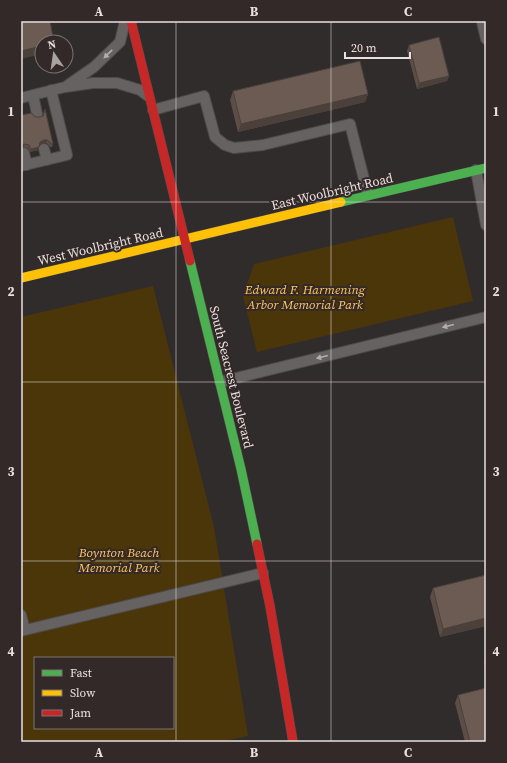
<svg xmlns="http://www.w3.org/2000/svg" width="507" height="763" font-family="'Source Serif 4',serif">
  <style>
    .green { fill: #4b3609; fill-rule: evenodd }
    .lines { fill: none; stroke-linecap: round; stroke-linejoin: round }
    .lane-casing { stroke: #4e4a49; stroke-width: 12 }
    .fast-casing { stroke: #4e4a49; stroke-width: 10 }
    .slow-casing { stroke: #4e4a49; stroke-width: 10 }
    .jam-casing { stroke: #4e4a49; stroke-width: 10 }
    .lane { stroke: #676262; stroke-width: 10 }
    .fast { stroke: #4caf50; stroke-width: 9 }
    .slow { stroke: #ffc107; stroke-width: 9 }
    .jam { stroke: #c62828; stroke-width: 9 }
    .wall { fill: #5c4e47 }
    .shaded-wall { fill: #4b403a }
    .building { fill: #6b5b53; stroke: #4b403a }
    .oneway { fill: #b4aeae }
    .grid { fill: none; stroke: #e8e1e0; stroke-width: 1; stroke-opacity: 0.55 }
    .labels { text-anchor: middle; stroke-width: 4; stroke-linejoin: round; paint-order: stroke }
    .street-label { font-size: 13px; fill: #e8e1e0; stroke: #342929 }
    .park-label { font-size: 13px; font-style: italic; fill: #fec55c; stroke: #342929 }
    .neatline { fill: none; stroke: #e8e1e0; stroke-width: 1.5 }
    .grid-label { font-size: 13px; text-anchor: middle; font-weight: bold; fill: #e8e1e0 }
  </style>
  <rect width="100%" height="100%" fill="#312c2c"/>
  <path class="green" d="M453,217L473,301L257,352L243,296L254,264Z
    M153,286L214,527L248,736L220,742H21V317ZM35,658H173V728H35Z"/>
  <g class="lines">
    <defs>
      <path id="lane" d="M486,22H482L486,39
        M68,85L94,67L120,42L125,21
        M33,95L37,114
        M21,98L65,87L93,83H117L140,90L148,96
        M153,110L204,96L215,137L225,145L234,148L263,145L350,124L368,195
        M44,149L47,160
        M24,153L27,165
        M21,166L67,155L51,90
        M476,170L486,225
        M220,382L486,317
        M21,615L25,630
        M21,631L263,573"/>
      <path id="fast" d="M341,202L486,168
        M190,261L241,469L257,544"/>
      <path id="slow" d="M21,278L341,202"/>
      <path id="jam" d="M131,21L190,261
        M257,544L270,606L293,742"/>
    </defs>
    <use href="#lane" class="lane-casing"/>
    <use href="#fast" class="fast-casing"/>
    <use href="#slow" class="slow-casing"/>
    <use href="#jam" class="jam-casing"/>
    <use href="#lane" class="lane"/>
    <use href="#fast" class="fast"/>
    <use href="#slow" class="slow"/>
    <use href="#jam" class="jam"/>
  </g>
  <path class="wall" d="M409,45L449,76L447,81L417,89L407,51Z
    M233,91L368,94L365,102L238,132L230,100Z
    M33,115L53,144L52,147H50L49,145L46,143H43L39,145L38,150L30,152L28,148L23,147Z
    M486,575V626L440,637L430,597L433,588Z
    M486,657V668L484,662Z
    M458,695L486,742H465L455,703Z"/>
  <path class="shaded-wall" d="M42,46V54L21,59V51Z
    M449,76L447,81L417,89L419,83Z
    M368,94L365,102L238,132L241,124Z
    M44,140H47L46,143H43L39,145L40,142Z
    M39,147L38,150L30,152L31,149Z
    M486,618V626L440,637L443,629Z"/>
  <path class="building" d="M21,21H50L54,42H42V46L21,51Z
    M439,37L449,76L419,83L409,45Z
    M360,61L368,94L241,124L233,91Z
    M45,109L53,144H51L50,142L47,140H44L40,142L39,147L31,149L29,145L24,144L21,145V115L32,113L33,115L36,117H40L43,116Z
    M486,575V618L443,629L433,588Z
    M486,688V742H470L458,695Z"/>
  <defs><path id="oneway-solid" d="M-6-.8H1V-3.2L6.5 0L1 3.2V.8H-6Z"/></defs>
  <g class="oneway">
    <use href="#oneway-solid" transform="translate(108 54) rotate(136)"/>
    <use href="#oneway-solid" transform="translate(448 326) rotate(166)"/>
    <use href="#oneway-solid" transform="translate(322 357) rotate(166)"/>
  </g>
  <path class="grid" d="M176,21V742M331,21V742M21,202H486M21,382H486M21,561H486"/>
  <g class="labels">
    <g class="street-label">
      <text transform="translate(332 191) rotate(-13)" y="5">East Woolbright Road</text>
      <text transform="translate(100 246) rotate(-13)" y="5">West Woolbright Road</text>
      <text transform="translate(232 377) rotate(76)" y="5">South Seacrest Boulevard</text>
    </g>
    <g class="park-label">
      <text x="305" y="294">Edward F. Harmening<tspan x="305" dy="15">Arbor Memorial Park</tspan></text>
      <text x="119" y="557">Boynton Beach<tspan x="119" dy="15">Memorial Park</tspan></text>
    </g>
  </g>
  <rect width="507" height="763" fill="none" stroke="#342929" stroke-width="44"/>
  <rect x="34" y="657" width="140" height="72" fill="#342929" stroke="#7c7372"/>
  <rect x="42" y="670" width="20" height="6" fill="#4caf50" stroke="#7c7372"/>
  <text x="70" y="677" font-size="12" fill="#e8e1e0">Fast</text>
  <rect x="42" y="690" width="20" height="6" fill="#ffc107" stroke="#7c7372"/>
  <text x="70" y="697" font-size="12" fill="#e8e1e0">Slow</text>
  <rect x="42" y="710" width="20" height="6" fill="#c62828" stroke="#7c7372"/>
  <text x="70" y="717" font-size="12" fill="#e8e1e0">Jam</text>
  <g transform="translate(54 54) rotate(347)"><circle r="19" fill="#342929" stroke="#7c7372"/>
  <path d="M0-3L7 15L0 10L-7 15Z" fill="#a8a2a1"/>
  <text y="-6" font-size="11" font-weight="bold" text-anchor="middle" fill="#e8e1e0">N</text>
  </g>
  <path d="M345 52v6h65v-6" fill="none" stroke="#e8e1e0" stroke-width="2"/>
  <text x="351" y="52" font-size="12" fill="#e8e1e0" stroke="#342929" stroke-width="3" paint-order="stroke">20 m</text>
  <rect x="22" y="22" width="463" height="719" class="neatline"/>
  <g class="grid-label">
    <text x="99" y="16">A</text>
    <text x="254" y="16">B</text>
    <text x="408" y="16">C</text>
    <text x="11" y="116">1</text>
    <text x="496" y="116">1</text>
    <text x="11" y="296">2</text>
    <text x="496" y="296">2</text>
    <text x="11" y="476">3</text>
    <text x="496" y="476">3</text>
    <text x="11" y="656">4</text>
    <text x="496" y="656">4</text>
    <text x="99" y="757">A</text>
    <text x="254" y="757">B</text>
    <text x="408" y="757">C</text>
  </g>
</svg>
